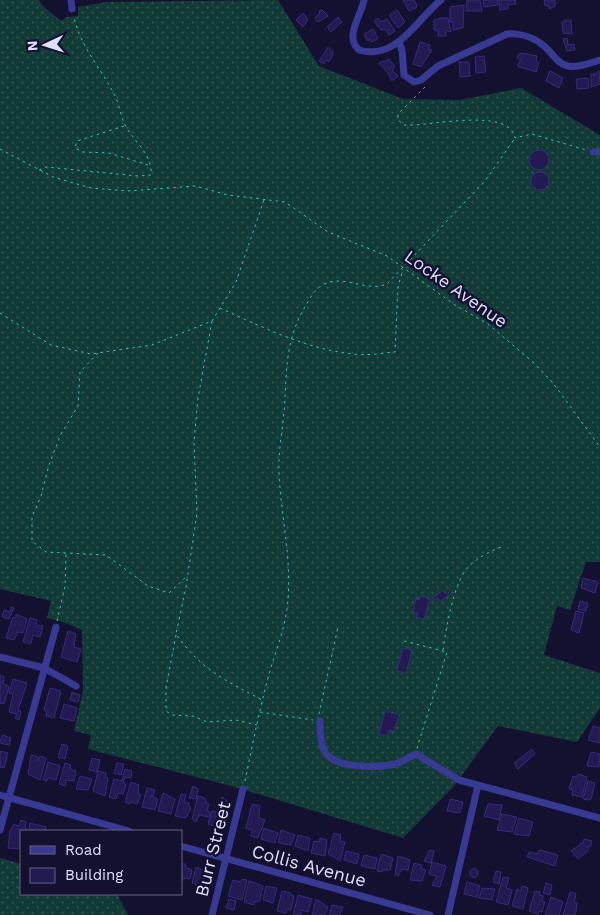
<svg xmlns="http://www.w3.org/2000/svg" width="600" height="915" font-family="'Work Sans',sans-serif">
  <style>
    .grass { fill: url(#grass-dots) }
    .building { fill: #231a52; stroke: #372a80 }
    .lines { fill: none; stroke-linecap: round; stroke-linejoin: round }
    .path { stroke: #27cab8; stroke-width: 1; stroke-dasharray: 2.5 4; stroke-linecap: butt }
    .street { stroke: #373992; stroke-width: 7 }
    .labels { text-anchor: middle; stroke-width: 5; stroke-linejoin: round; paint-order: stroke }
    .street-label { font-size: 18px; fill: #e0deff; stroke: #14102f }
  </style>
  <defs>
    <pattern id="grass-dots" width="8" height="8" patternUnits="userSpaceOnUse" patternTransform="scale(1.25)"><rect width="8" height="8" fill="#123a36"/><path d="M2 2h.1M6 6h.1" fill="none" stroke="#345654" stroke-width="1.8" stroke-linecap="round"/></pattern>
  </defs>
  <rect width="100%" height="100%" fill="#14102f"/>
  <path class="grass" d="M0,0H39L44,7L61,21L67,17L78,16V7L106,2L278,0L319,66L403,99L459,100L521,88L600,135V562H586L570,610L557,606L544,655L600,673V708L577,742L498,726L454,786L403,838L235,787L88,749L91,735L74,731L83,691L82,630L63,622L47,618L51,601L0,589Z
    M0,858L21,864V894H117L128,915H0Z"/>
  <path class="building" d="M403,0H414L417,5L416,8L409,11Z
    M467,0H480L482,11H466Z
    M483,0H497L498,5L484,7Z
    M515,0L516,4L508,5V9L500,10L499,0Z
    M544,0H555V6L549,9V6H545Z
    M464,5L463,28L453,30V22H450V7Z
    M322,10L328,16L318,22L315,18L320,13L319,11Z
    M397,10L405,22L398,28L389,15Z
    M303,13L308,19L303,27L296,20Z
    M338,17L342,22L331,32L327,27Z
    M378,18L381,22L387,19L395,31L389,35L385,29L381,30L374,21Z
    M441,18H448L451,32L446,30V36H438V30H434V20Z
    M566,20H571L572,34L563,33L562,22Z
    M373,29L378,38L372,42L370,39L368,41L364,34Z
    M567,38L568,45L574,44L575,50L567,51L563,39Z
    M420,42L430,45L428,49L432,50L421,67L413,64Z
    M328,47L334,52L329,62L326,60L324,64L319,61Z
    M522,53L537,56L536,60L539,63L536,72L517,66L521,59L517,58L519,54Z
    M484,56L486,72L476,73L475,57Z
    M389,59L395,67L392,70L398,76L392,81L388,73L379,63Z
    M459,62H469L470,76L460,77Z
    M599,70L600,84L591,87V74H595Z
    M550,71L563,78L559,88L546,81Z
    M588,78L589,88L577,89L576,79Z
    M529 160a10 10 0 1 1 20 0a10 10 0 1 1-20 0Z
    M531 181a9 9 0 1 1 18 0a9 9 0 1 1-18 0Z
    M583,578L598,582L595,593L581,588Z
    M442,591L449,595L440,601L438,598L434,600L433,598Z
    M420,596L430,599L424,619L417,617L418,613L413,612L416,599L419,600Z
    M580,601L588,603L586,611L578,609Z
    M11,607L14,608L9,619L2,617L4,610L10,612Z
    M576,611L584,613L579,633L571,630Z
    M16,614L27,619L23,633L18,632L14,640L6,638L13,617L16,618Z
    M30,618L37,620L36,625L43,626L40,637L33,635L31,644L23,642Z
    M68,631L76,634L74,647L81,649L77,662L61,657Z
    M403,648L412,650L406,673L397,671Z
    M0,675L4,677L3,683L9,687L4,704L0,703Z
    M13,679L27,683L18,710L21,711L19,720L15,718L17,714L9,712L13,694L9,693Z
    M50,688L61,691L54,718L46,716L47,711L44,710Z
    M72,692L80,695L78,702L70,700Z
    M64,704L77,708L74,721L60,718Z
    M385,711L399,715L394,731L389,730L387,736L379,734Z
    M593,726L600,728V743L588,740Z
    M2,735L11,738L9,745L0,743Z
    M62,744L68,746L65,759L58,757Z
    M532,749L535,754L518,769L514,763Z
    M0,751L8,753L4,768L0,767Z
    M591,752L600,754L599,767L587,766Z
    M31,755L38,757V761L40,756L46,758L40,780L28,774Z
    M92,758L100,760L97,772L89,770Z
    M48,762L60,766L56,780L48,778L47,781L43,780Z
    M65,763L71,765L70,769L76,771L74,781L66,780L65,786L59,784Z
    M117,763L124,764L121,775L114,773Z
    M125,769L132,771L131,778L125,777L124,780H122Z
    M98,771L106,773L105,777L108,778L105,796L93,791Z
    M578,774L587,777L582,797L572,795L573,790L569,789L573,776L577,777Z
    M80,776L92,779L88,790L76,789Z
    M114,779L123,781L126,785L123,794L118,793L116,799L109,797Z
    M588,781L595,783L591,799L588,800L583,799Z
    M131,782L139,785L138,793L141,795L137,804L132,802L130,804L125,802Z
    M193,786L198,789L196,799L189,798Z
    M147,788L155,790L153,796H150L158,799L155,810L142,807Z
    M163,793L175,799L171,814L158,811Z
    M181,794L186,795L184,802L189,803L188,806L191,808L186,818L175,816Z
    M198,796L205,798L206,803L209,804L207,811L210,812L209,817L199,815L196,822L192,819Z
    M222,797L228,802L221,828L208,824L212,811L217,812Z
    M450,799L463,802L460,813L447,811Z
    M252,804L260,806L259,818L265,820L258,838L251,836L252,830L246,828Z
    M488,804L502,805L499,820L484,816Z
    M502,814L517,817L512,832L497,830Z
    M519,818L533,822L529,836L514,834Z
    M21,820L26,822L25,828L27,829L26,831H21V849L8,848L10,831L14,824L19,826Z
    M30,823L46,827V830L29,831Z
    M264,828L278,833L275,843L261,839Z
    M281,830L295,835L291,845L278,843Z
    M334,833L341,835L340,841L345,842L340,861L328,854Z
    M298,835L310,838L308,851L295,846Z
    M320,838L327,840L325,856L311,853L314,841L319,842Z
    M584,839L592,841L590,847L588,846V851L578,859L571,851L582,843L583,844Z
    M430,850L434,851L431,863L424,861Z
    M539,850L558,855L555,866L527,857L529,852L538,854Z
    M346,851L359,854L357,864L344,860Z
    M381,854L393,858L390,870H383L382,872L377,871Z
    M364,855L377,858L375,869L361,866Z
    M398,856L410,860L408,870L402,869L398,876L395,875Z
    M432,862L446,866L440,887L432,885L437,876L429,874Z
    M181,863L185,864L186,868L192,870L190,879L183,878L182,882Z
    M414,863L422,865L421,869L426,870L422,881L410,880Z
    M196,867L209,873L204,886L192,883Z
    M469.5 873a4.5 4.5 0 1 1 9 0a4.5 4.5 0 1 1-9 0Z
    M496,871L501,872L499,884L493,882Z
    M503,877L509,878L506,888L512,890L508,905L496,902Z
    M242,879L247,880L242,900L228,896L233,880L241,882Z
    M249,881L263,886L260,899L258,902L255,901L254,905L244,902Z
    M467,882L480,886L477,897L464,894Z
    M546,883L552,885L550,895L543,893Z
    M266,886L277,888L273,903L263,900Z
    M522,886L528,888L523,909L512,906L517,889L521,891Z
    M482,888L495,889L492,900L479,898Z
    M282,891L291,893L290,895L294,896L291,910L287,909L286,913L277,911Z
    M535,891L540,892V895L543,896L542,901L545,902L542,912L539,911L538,914L529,911Z
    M570,892L576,894L574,902L577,903L576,912L575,915H563Z
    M298,895L312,899L308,912L302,910L301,915H293Z
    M551,897L563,902L559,915H545Z
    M229,899L236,901L234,910L226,908Z
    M316,899L328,907L325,915H312Z
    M332,905L343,907L340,915H329Z"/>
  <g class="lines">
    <path class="path" d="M425,87L398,114V120L404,125C428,127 509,106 515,138L532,134L586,150
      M124,126L77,141L75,148L83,152L109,153L148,165
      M0,149L53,177L91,188L128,191L195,186L228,195L285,202L328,232L387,256L455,305L488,324L534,363L553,383L600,447
      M39,170L46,167L138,176L151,175C153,154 133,141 125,125C120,114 119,102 113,92C100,67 80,46 74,17
      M220,308C262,327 306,349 353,354C367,356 382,353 395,352L398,287L403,269
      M0,313L51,345L91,354L152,345L212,321L236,282L264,200
      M212,321L198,398L194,442L197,513L186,587L176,634C201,670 225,680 262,700
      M98,353L80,372L78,406L61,434L49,465L41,496L32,517V541L46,552L106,555L148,586L169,593L188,575
      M57,621L65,586L66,554
      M176,635L166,687V711L172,715L193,716L207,722L236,720L257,725
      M404,641L447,652L417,748
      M443,650C446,629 453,588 465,571C474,559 490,551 504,546
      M260,712L313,720
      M319,714L338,627
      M245,781C252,747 259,712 268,678C274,655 284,632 287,609C293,562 281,519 279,473C278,453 282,433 284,413C287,374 284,346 303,310C308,302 313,291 321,286C342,272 365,293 387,284L485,181L515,138"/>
    <path class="street" d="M71,0L72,9
      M364,0C361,16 344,37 359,50C397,61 417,19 441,0
      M399,42L402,50L404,75L414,82L421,80L438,66L507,34C520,33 534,37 544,46C553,53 557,64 568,66C578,68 590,63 600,60
      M593,152H600
      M0,657L44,668L76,686
      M320,721C320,731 320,744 325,752C335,769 378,768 395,764C402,762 409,757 416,754L459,780L600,818
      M0,795L129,831
      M0,830L56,627
      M181,846L430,915
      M212,915L243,789
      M448,915L478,785"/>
  </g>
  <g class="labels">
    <g class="street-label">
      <text transform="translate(456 289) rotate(35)" y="6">Locke Avenue</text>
      <text transform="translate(213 849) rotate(-76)" y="6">Burr Street</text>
      <text transform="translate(309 866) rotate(15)" y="6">Collis Avenue</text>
    </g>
  </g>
  <rect x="20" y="830" width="162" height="65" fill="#14102f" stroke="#666282"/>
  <rect x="30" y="846" width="25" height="8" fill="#373992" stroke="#666282"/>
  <text x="65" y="855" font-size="15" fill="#e0deff">Road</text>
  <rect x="30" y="868" width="25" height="15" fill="#231a52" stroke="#666282"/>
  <text x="65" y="880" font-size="15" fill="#e0deff">Building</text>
  <g transform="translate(45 45) rotate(266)" stroke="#14102f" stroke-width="4" paint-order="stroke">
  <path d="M0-4L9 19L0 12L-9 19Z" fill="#e0deff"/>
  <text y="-8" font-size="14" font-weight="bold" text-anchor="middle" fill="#e0deff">N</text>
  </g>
</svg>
